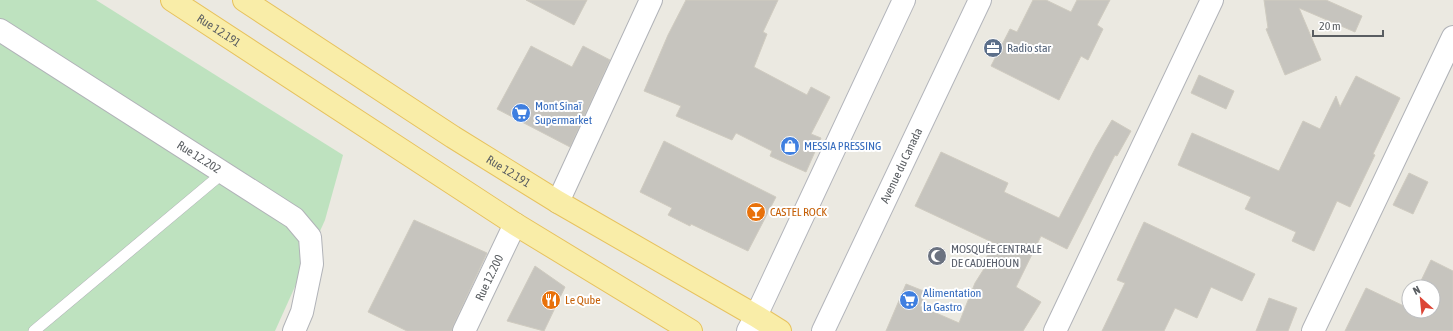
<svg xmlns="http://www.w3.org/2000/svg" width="1453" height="331" font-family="'Asap Condensed',sans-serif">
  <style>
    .green { fill: #bee2bf }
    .building { fill: #c6c4be; stroke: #cfcbc0 }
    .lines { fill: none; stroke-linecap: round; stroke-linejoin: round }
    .lane-casing { stroke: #b1b3b8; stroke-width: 12 }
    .street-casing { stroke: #b1b3b8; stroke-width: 24 }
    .secondary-casing { stroke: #b3b5bb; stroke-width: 24 }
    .primary-casing { stroke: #e7c25e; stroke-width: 24 }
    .lane { stroke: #fff; stroke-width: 11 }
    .street { stroke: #fff; stroke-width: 22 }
    .secondary { stroke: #fff; stroke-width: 22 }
    .primary { stroke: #f9eda8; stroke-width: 22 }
    .labels { text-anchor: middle; stroke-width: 4; stroke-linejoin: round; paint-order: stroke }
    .street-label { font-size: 12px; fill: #595d61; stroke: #fff }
    .service-label { font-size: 12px; fill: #4e5e75; stroke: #fff; text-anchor: start }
    .shop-label { font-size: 12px; fill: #366cbe; stroke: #fff; text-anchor: start }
    .food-label { font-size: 12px; fill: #c56008; stroke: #fff; text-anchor: start }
    .worship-label { font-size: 12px; fill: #5b616d; stroke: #fff; text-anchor: start }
  </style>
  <rect width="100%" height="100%" fill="#ebe9e1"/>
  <path class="green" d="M0,0H96L343,155L325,220L275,331H0Z"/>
  <path class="building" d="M526,0H587L574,25Z
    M686,0H778L763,32L767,34L754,67L807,95L811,87L830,97L811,134L821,138L806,172L770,156L772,151L736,133L732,140L676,116L681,106L644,91L668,35Z
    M1033,0H1046L1071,12L1077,0H1110L1097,25L1103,29L1088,60L1081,56L1059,100L991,66L1010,29L1017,32Z
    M1264,0H1326L1362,16L1355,32L1299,8L1321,60L1285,75L1266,29L1268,28Z
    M531,46L572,67L583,46L610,60L570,147L497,109Z
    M1199,75L1234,91L1226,109L1191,93Z
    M1356,76L1400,98L1373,154L1375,155L1350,207L1337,201L1314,251L1292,241L1296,232L1245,209L1251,197L1178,165L1192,133L1279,171L1303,121L1320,129L1336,96L1340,107Z
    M1112,120L1131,131L1117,156L1115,155L1067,249L1041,236L1016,287L1041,302L1023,331H886L906,284L926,292L920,306L959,323L975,283L987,264L984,262L994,243L915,206L941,152L1008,183L1004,192L1059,218L1096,147Z
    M664,141L776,197L748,251L691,224L690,226L668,215L672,208L640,192Z
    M1409,173L1428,182L1413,214L1393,205Z
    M414,220L487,253L453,326L452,331H407L368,312Z
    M1144,222L1255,274L1242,301L1211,287L1197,318L1175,308L1164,331H1102L1125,283L1117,280Z
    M1431,260L1453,271V331H1345L1366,288L1408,308L1409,305V311H1433V287H1418Z
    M535,266L565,287L544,331L507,321Z
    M1269,298L1297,308L1288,331H1256Z"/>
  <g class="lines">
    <defs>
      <path id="lane" d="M34,331L224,172"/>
      <g id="street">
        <path id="s1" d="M0,30L294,218L310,237L312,264L302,312L294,331"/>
        <path d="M558,202L651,0"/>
        <path id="s2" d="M464,331L515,224"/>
        <path d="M1055,331L1212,0"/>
        <path d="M1313,331L1453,37"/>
      </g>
      <g id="secondary">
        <path d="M748,331L756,316L904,0"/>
        <path id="s3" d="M823,331L980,0"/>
      </g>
      <g id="primary">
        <path id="s4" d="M172,0L515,224L691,331"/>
        <path id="s5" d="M244,0L453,137L558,202L756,316L780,331"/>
      </g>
    </defs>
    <use href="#lane" class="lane-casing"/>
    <use href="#street" class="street-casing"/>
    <use href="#secondary" class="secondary-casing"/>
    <use href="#primary" class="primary-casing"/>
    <use href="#lane" class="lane"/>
    <use href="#street" class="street"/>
    <use href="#secondary" class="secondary"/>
    <use href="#primary" class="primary"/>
  </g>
  <defs>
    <symbol id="office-disc" viewBox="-11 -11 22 22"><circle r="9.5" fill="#5c6f8a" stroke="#fff"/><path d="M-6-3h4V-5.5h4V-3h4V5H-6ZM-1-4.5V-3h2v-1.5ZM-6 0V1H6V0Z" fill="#fff"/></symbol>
    <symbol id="supermarket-disc" viewBox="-11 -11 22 22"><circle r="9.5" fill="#3f7fe0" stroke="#fff"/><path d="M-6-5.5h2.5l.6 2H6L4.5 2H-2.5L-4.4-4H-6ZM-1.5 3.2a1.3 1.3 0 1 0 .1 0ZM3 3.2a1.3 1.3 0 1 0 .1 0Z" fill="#fff"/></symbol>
    <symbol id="shop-disc" viewBox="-11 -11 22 22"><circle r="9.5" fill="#3f7fe0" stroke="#fff"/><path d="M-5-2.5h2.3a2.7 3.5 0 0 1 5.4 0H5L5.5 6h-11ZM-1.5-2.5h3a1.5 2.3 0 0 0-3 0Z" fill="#fff"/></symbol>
    <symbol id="bar-disc" viewBox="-11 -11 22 22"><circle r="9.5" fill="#e8710a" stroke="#fff"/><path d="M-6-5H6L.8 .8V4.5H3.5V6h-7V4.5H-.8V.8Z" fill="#fff"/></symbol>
    <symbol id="mosque-disc" viewBox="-11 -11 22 22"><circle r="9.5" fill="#6b7280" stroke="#fff"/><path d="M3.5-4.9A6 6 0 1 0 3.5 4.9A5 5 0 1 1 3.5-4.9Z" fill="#fff"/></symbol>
    <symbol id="restaurant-disc" viewBox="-11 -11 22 22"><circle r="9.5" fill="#e8710a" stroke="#fff"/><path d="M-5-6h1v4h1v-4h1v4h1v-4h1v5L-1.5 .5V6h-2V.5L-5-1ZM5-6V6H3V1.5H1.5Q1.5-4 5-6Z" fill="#fff"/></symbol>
  </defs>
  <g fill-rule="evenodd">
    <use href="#office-disc" x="982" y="37" width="22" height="22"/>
    <use href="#supermarket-disc" x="510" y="102" width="22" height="22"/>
    <use href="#shop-disc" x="779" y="135" width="22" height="22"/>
    <use href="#bar-disc" x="745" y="201" width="22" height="22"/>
    <use href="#mosque-disc" x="926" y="245" width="22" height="22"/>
    <use href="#restaurant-disc" x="540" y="289" width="22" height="22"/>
    <use href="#supermarket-disc" x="898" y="289" width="22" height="22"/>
  </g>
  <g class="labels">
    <g class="street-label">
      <text dy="4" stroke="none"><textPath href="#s4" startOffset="56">Rue 12.191</textPath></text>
      <text dy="4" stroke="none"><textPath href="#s1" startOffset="236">Rue 12.202</textPath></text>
      <text dy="4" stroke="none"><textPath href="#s3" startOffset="183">Avenue du Canada</textPath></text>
      <text dy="4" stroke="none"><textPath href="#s5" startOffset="315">Rue 12.191</textPath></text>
      <text dy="4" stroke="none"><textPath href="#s2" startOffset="59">Rue 12.200</textPath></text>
    </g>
    <g class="service-label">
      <text x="1007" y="52">Radio star</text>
    </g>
    <g class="shop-label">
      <text x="535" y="110">Mont Sinaï<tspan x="535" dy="14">Supermarket</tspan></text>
      <text x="804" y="150">MESSIA PRESSING</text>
      <text x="923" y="297">Alimentation<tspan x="923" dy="14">la Gastro</tspan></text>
    </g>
    <g class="food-label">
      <text x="770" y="216">CASTEL ROCK</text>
      <text x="565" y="304">Le Qube</text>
    </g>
    <g class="worship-label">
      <text x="951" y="253">MOSQUÉE CENTRALE<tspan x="951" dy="14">DE CADJEHOUN</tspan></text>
    </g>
  </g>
  <g transform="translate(1421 299) rotate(333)"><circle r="19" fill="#ffffff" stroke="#bdbec0"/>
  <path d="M0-3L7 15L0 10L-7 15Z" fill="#dc4536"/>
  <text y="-6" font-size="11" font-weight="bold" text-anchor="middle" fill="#595d61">N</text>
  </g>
  <path d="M1313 30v6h70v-6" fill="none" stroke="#595d61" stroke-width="2"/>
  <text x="1319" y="30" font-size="12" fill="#595d61" stroke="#ffffff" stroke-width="3" paint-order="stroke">20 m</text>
</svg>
